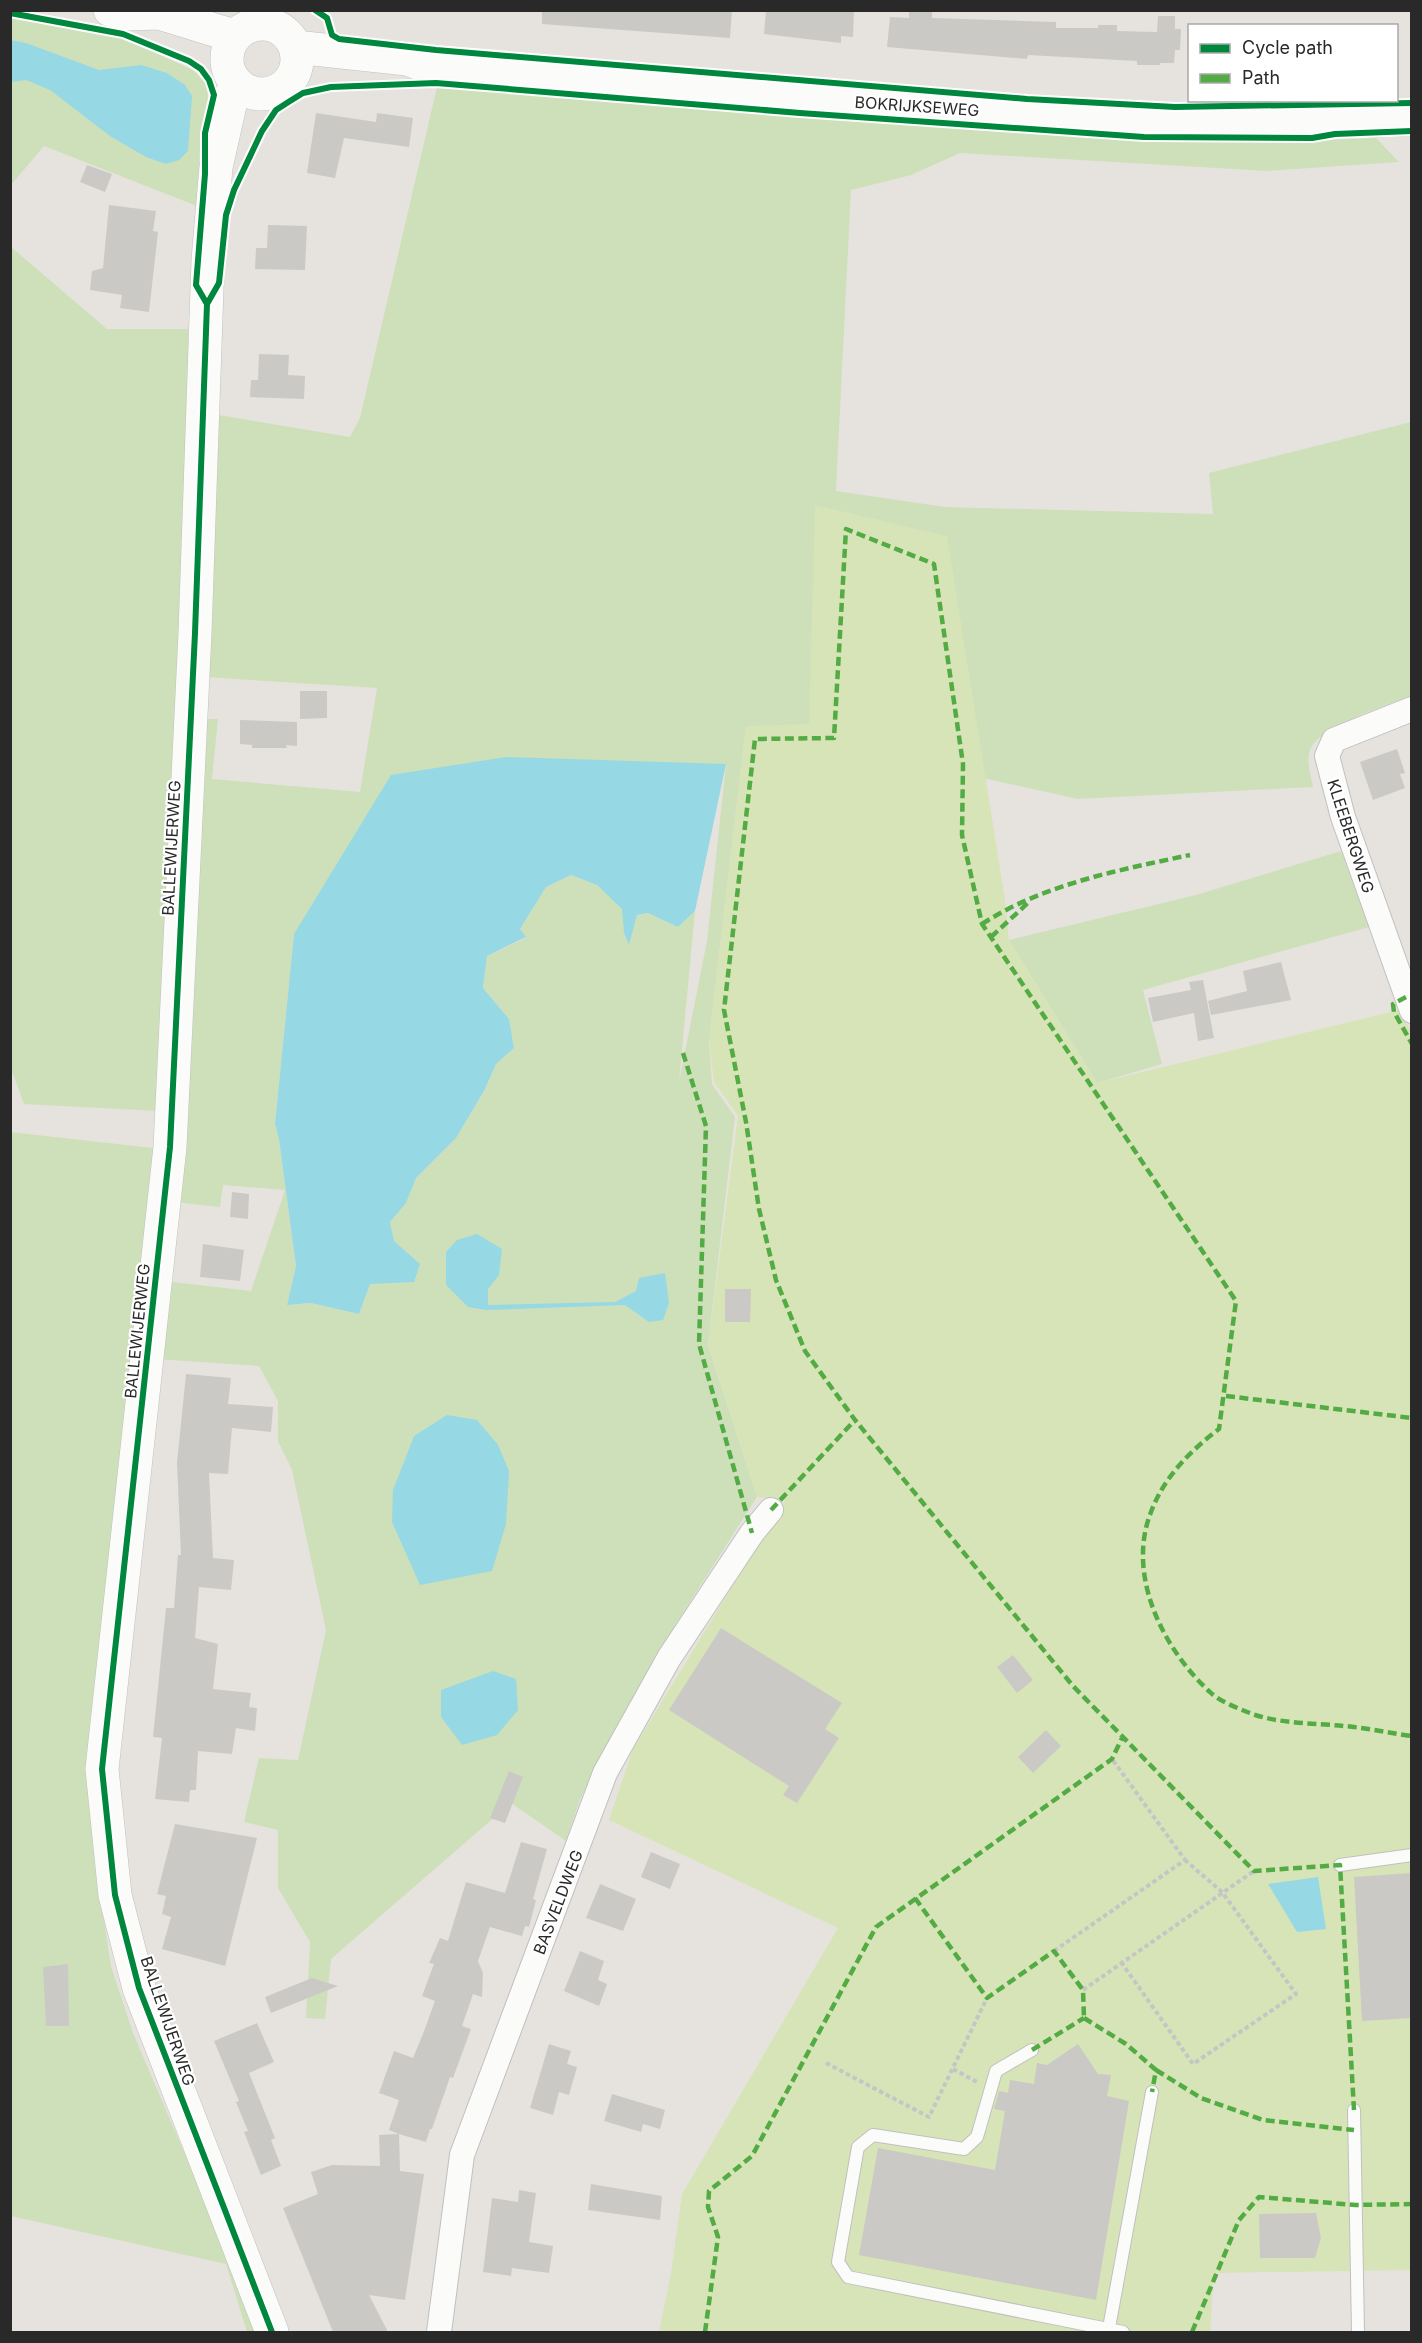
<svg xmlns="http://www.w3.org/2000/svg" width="1422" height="2343" font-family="Inter,sans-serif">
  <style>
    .green { fill: #cde0b9; fill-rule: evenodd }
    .pitch { fill: #d7e4b7 }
    .water { fill: #96d8e4 }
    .building { fill: #cbc9c5 }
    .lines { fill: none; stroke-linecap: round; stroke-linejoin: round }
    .lane-casing { stroke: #c0c0c0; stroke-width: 14 }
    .street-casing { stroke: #c0c0c0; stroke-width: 26 }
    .secondary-casing { stroke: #c0c0c0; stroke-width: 34 }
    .path { stroke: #c6c5c5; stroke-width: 4; stroke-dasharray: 4.5 3; stroke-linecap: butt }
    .lane { stroke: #fbfbfa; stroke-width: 12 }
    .street { stroke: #fbfbfa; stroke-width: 24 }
    .secondary { stroke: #fbfbfa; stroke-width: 33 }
    .quiet { stroke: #53ab44; stroke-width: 4.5; stroke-dasharray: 9 4.5; stroke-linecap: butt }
    .cycleway-casing { stroke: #fff; stroke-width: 10 }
    .cycleway { stroke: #00873e; stroke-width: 6 }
    .labels { text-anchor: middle; stroke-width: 4.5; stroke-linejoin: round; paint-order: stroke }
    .street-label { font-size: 16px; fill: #292929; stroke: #fff }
  </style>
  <rect width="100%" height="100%" fill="#e6e3de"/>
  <path class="green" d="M11,16L121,37L193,70L207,84L208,100L201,130L197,206L44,146L11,185Z
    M437,87L855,121L1142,140L1262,142L1376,138L1399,162L1268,171L960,153L911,175L851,190L836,491L945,507L1213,514L1209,473L1411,422V696C1387,705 1320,726 1310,750C1306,761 1311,776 1313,787L1078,799L746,726L709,1041L712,1084L735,1117L708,1345L757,1497L656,1655L580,1799L566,1841L511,1803L331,1959L325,2019L306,2018L310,1942L278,1888V1830L244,1822L259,1758L298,1760L326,1630L292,1470L278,1441V1401L259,1366L156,1359L164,1281L251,1291L285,1190L223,1185L220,1207L174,1202L204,719H218L212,779L360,792L377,688L204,677L213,414L350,437L360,418ZM726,764L707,941L679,1082L695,911L678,927L648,913L637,915L629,944L624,933L623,909L597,885L571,875L546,887L520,929L526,938L487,956L483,988L509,1019L514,1048L496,1064L484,1091L456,1138L416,1178L406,1203L390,1222L394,1241L419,1264L370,1284L359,1314L311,1303L287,1305L296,1266L279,1139L275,1124L294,934Z
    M10,246L107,329H188L191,480L157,1111L24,1104L13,1074L11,1073Z
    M1341,851L1369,927L1143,990L1162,1064L1097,1083L1009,940L1196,895Z
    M10,1132L153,1148L156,1154L96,1868L111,1966L133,2033L261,2332H247L226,2264L11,2216Z"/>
  <path class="pitch" d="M815,505L947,536L1005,900L1009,940L1097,1083L1399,1010L1411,1032V2270L1214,2273L1210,2332H659L671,2273L682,2194L838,1928L609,1820L633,1749L785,1500L757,1497L708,1345L738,1116L714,1082L709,1041L746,726L809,724Z"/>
  <path class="water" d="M10,40L26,43L99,70L141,65L167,73L185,85L192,96L188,151L179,160L166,164L146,157L110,136L50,90L26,80L11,82Z
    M506,757L726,764L695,911L678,927L648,913L637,915L629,945L624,933L622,909L597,885L571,875L546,887L520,929L526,937L487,956L483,988L509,1019L514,1048L496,1064L484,1091L456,1138L416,1178L406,1203L390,1222L394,1241L420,1264L414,1282L370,1284L359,1314L311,1303L287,1305L296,1266L279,1139L275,1124L294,934L391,775Z
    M477,1234L502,1249L499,1275L488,1289V1305L615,1302L636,1291L639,1278L665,1273L669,1303L663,1320L649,1322L625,1305L486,1310L468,1307L446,1285V1252L457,1240Z
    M447,1415L477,1420L498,1445L509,1471L506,1524L492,1571L420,1585L392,1522L393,1490L414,1436Z
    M493,1671L516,1679L518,1710L497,1735L462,1745L441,1717V1690Z
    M1318,1877L1326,1929L1297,1932L1268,1884Z"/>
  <path class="building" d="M542,10H732L730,38L542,24Z
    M766,10H854L853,37L841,36V43L764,34Z
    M909,10H932V18L1056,22V28H1098V25H1117V31L1157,32L1158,16H1175V29H1181L1180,50H1175L1174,63H1160V65H1137V61L1028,55L1027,59L887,47L890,17L909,18Z
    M316,113L376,122L377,113L413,118L409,147L344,138L335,178L307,173Z
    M87,165L112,174L105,192L80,182Z
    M109,205L156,211L153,231L158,232L149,312L120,308L122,295L90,290L92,271L103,268Z
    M268,225L307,226L305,270L255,269L256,248H267Z
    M259,354L289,355L288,375L305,376L304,399L250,397L251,380H258Z
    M300,691H327V718L300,719Z
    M240,720L297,722V746L286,745L287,748H252V745L240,744Z
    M1397,749L1405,773L1400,774L1405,788L1373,800L1360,762Z
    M1281,962L1291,1000L1211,1015L1208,1001L1247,991L1243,971Z
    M1203,980L1214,1038L1198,1041L1194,1013L1153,1022L1148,998L1191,990L1189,982Z
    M232,1192L249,1194L248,1219L230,1217Z
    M203,1244L244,1250L240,1281L200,1277Z
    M725,1289H751L750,1322H725Z
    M186,1374L231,1378L228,1404L273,1407L271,1432L232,1428L228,1474L209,1473L213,1558L234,1560L231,1590L199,1587L195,1638L218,1644L213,1689L251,1693L249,1707L257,1708L255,1731L236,1728L232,1754L198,1751L196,1790H190L189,1802L155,1799L162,1738L153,1737L166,1608H174L178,1555H181L177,1463Z
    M721,1628L842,1703L825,1729L839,1738L797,1803L783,1795L789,1786L669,1710Z
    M1013,1655L1033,1680L1017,1693L997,1667Z
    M1046,1730L1061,1746L1033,1773L1018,1757Z
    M509,1771L523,1777L505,1823L490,1818Z
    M175,1824L257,1838L225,1966L162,1949L171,1917L162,1914L166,1896L157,1894Z
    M521,1842L547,1849L533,1899L536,1900L529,1927L525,1926L522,1936L490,1927L478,1961L483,1973L482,1997L473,1994L462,2026L471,2029L453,2078L450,2077L432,2129H430L426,2142L399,2134L400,2171L424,2174L405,2300L369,2295L388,2332H333L283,2208L318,2194L311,2172L332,2165L380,2166L379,2135L399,2134L389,2130L399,2100L379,2093L394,2051L413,2058L423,2034L435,2001L422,1996L434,1964L429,1963L440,1938L448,1941L466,1882L505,1893Z
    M651,1852L680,1864L670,1889L641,1877Z
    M1412,1873V2018L1362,2021L1354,1877Z
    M600,1884L636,1899L623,1931L586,1918Z
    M580,1951L604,1961L598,1980L607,1984L599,2006L564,1991Z
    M68,1964L69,2026H46L43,1967Z
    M312,1978L338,1986L271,2013L265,1997Z
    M257,2023L274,2062L249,2073L275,2138L271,2140L281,2166L261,2175L244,2132L248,2131L236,2102L239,2101L214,2041Z
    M549,2044L571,2051L567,2064L577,2067L569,2095L559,2092L553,2115L530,2108Z
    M1078,2044L1098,2074L1111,2075L1107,2096L1129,2101L1096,2300L859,2255L878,2148L995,2170L1005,2111L994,2109L999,2091L1008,2093L1010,2080L1034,2084L1037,2063L1047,2065Z
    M612,2094L665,2110L660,2129L643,2124L641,2132L604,2121Z
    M591,2184L662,2196L660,2220L588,2210Z
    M519,2190L536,2193L529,2242L553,2246L549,2273L512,2268L511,2276L483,2272L492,2198L518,2202Z
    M1316,2213L1321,2238L1315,2258H1260L1259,2214Z"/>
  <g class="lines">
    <defs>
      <path id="lane" d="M1340,1865L1412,1855
        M1032,2050L996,2071L977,2137L964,2149L873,2135L858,2147L838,2262L848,2277L1123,2332
        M1354,2110L1358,2332
        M1109,2328L1152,2092"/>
      <path id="street" d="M1412,709L1334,740L1327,756L1343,817L1412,1011
        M439,2332L462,2155L605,1773L669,1658L752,1533L771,1510"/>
      <path id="secondary" d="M110,10L129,14L159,13L234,36
        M227 59a35 35 0 1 1 70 0a35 35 0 1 1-70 0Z
        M295,47L407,59L423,65C580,80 737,92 895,104C1067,117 1239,127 1412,119
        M235,83L216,167L208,260L195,633L170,1147L102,1769L115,1895L139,1988L272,2332"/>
    </defs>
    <use href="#lane" class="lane-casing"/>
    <use href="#street" class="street-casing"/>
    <use href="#secondary" class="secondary-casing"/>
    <path class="path" d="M1054,1951L1185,1860L1112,1759
      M1121,1962L1193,2064L1296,1994L1222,1892L1185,1860
      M1083,1990L1254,1871
      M826,2063L929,2117L987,1998
      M953,2069L977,2082"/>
    <use href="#lane" class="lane"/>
    <use href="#street" class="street"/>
    <use href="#secondary" class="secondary"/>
    <path class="quiet" d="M982,924C1044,884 1119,870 1190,855
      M991,937L1030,901
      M1406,997L1393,1004L1394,1012L1412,1044
      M683,1053L706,1126L699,1344L752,1533
      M1226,1396L1412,1418
      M771,1510L855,1420
      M915,1898L987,1998L1054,1951L1083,1990L1084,2018
      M1084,2018L1126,2044L1156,2070L1152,2092
      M1032,2050L1084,2018
      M1156,2070L1201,2098L1263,2120L1354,2130
      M1354,2110L1340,1865L1254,1871L1073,1686L855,1420L805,1351L776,1280L759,1209L746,1122L724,1010L755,739L834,738L846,529L934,564L963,764L962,835L982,924L1236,1301L1219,1429C1190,1451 1164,1477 1151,1512C1126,1575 1163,1649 1210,1692C1219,1701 1237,1708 1250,1713C1278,1724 1314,1723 1344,1726C1367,1728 1389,1733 1412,1736
      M705,2332L718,2237L708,2207L709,2191L752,2156L876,1927L1112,1759L1123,1736
      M1192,2332L1239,2220L1259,2197L1355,2205L1412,2204"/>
    <defs>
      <path id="cycleway" d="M315,10L327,18L332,35L339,39L436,50L1027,99L1175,107L1412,103
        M10,13L123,34L189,61L201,69L209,80L214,95L205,133V174L196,285L207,304
        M272,2332L139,1988L115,1895L102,1769L170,1147L195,633L207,304L219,283L226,215L234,190L262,131L276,110L290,101L303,93L331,87L436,83L800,113L1144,137L1312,138L1335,134L1412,131"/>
    </defs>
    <use href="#cycleway" class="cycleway-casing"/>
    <use href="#cycleway" class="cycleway"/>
  </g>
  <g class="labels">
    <g class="street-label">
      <text transform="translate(917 106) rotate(4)" y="6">BOKRIJKSEWEG</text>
      <text transform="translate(1351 836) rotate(72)" y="6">KLEEBERGWEG</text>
      <text transform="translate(171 848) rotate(-87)" y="6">BALLEWIJERWEG</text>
      <text transform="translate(137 1331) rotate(-84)" y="6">BALLEWIJERWEG</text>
      <text transform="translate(558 1902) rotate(-69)" y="6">BASVELDWEG</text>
      <text transform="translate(168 2021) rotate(71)" y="6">BALLEWIJERWEG</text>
    </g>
  </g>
  <rect width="1422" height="2343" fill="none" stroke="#292929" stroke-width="24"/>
  <rect x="1188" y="24" width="210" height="78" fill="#ffffff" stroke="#a9a9a9" stroke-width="1.5"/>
  <rect x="1200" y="44" width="30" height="9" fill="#00873e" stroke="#a9a9a9" stroke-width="1.5"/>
  <text x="1242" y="54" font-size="18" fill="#292929">Cycle path</text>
  <rect x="1200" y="74" width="30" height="9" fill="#53ab44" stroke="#a9a9a9" stroke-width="1.5"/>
  <text x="1242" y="84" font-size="18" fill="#292929">Path</text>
</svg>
